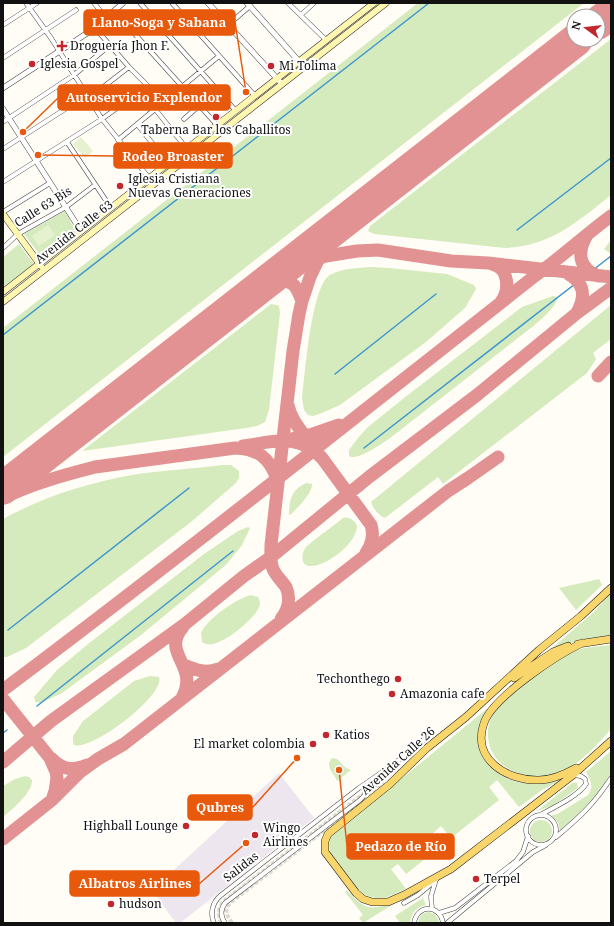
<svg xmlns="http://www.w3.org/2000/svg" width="614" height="926" font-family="'Noto Serif',serif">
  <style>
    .industrial { fill: #eee6ef }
    .green { fill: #d5ebbd }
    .pitch { fill: #e6f2cf }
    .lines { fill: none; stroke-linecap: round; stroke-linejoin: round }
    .stream { stroke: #3f96cf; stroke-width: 1.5 }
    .taxiway { stroke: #e29292; stroke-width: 13 }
    .runway { stroke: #e29292; stroke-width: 33 }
    .minor-tunnel { stroke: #dbdad3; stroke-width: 4; stroke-dasharray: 4 2; stroke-linecap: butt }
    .minor-casing { stroke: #444; stroke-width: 5 }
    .tertiary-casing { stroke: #444; stroke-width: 6 }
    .secondary-casing { stroke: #333; stroke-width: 7 }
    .primary-casing { stroke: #222; stroke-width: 8 }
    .minor { stroke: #fff; stroke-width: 4 }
    .tertiary { stroke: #fff; stroke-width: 5 }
    .secondary { stroke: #fff6b0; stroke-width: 6 }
    .primary { stroke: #f9d66b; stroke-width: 7 }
    .minor-bridge-casing { stroke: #444; stroke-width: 5; stroke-linecap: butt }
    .minor-bridge { stroke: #fff; stroke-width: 4 }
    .poi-dot { fill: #c4262e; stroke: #fff; stroke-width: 1.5 }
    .labels { text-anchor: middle; stroke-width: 4; stroke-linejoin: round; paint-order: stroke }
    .poi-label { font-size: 12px; fill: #111; stroke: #fff; text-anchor: start }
    .street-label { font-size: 12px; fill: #111; stroke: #fff }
    .leader { fill: none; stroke: #e8590c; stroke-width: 1.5 }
    .callout-dot { fill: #e8590c; stroke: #fff; stroke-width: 1.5 }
    .callout { fill: #e8590c; stroke: #e8590c; stroke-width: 1.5 }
    .callout-label { font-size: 13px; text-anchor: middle; font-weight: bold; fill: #fff }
  </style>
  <rect width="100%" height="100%" fill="#fffdf5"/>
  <path class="industrial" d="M279,773L314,818L180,923H176L152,890Z"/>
  <path class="green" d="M418,3H584L3,457V328Z
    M611,39V195C577,222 551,246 505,248L374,234L368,231L370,226Z
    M148,88L161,102L148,113L137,97Z
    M65,211L75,230L40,255L24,234Z
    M611,240V254L604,249Z
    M19,244L34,264L3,287V257Z
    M372,267L389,268L447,274L474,285L476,289L465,308L426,342L340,405L322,413L313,416L308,415L304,410L302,398C305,375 311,286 330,275C341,268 359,268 372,267Z
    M553,296L558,297C555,309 541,319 532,327L394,435C386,441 357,462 349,456V450L358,438L368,427L404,398L522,307Z
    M271,304L276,305L279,306L280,313L269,410L265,422L257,426L246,428L82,451Z
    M611,305V339L593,353L596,359L587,373L443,484L438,477L385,518C379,516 372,507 371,502Z
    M223,465H231L239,471V478L236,483L191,522L26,648L7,657H3V519C43,497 87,483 132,475C162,470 193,469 223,465Z
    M306,483L312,484C313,492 297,509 290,515H289C289,500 292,489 306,483Z
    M343,518C348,516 355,520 357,526C357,543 327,566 311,566C300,567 301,553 306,547C317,537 331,528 343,518Z
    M248,527L250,528L242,545L227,564L141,635L62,693L41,703L35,702L34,697L57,670L88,644L204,554L238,531Z
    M599,579L602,585L576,610L559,588Z
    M611,592V638L569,643L551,649L595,611Z
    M251,595L258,597L260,602C260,605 259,608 257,611C250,622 215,653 202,642L201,633C206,620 237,598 251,595Z
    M611,645V729C598,744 582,762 563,771C532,786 485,770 488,730C489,721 495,710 501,703C506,697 514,692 520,688C533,677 549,662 564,655C578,647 595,647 611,645Z
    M150,676L159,677C166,695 91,752 74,745L73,742V736L83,721L134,681Z
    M488,708L481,723L490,765C516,792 540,783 571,775L542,790L519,807L497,780L489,787L499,800L451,838L441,826L431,835L440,847L406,874L398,864L391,869L406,889L385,898H375L365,895L356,887L331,856L329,846L330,837Z
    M611,751C611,757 612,765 611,770C606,789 575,818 560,831L558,823L551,816L559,813L588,795C594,787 591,781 586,772Z
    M332,758L337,759L346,768L351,770L337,781C334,772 324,767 332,758Z
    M25,776L29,777L32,780C33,792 12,810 3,817V786L15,779Z
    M572,783H577L578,788L552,806L537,811Z
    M530 831a11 11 0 1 1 22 0a11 11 0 1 1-22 0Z
    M347,890C367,914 374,909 400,900L363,923L359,918L363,915L345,892Z
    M423,898L426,905C416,907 411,913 410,923H400L395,916Z
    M429,912L435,914L440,923H418C419,916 422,913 429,912Z"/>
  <path class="pitch" d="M81,137L93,151L85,158L73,144Z
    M48,225L55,235L39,246L32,236Z"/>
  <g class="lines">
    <path class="stream" d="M517,230L611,158
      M3,335L429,3
      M335,374L436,294
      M364,448L611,256
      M8,630L189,488
      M37,706L233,551
      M3,733L7,730"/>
    <path class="taxiway" d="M587,235C577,252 578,268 598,276
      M492,264C509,267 510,290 501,302
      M567,273C585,283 586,296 577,313
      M275,275L326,256L357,251L378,250L451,261L488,263L611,277
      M270,279C291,282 294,279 302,301
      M598,376L611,362
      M288,405C291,420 301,430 309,442
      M291,439L313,434L339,425
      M243,446C273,442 298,432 322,458L371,525C374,534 372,545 366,553
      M3,498C31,484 64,475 95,467L235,448C258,449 269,457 277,479
      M281,619C288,610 291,598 286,587C282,581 276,576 273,569C270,562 271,553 271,545L293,351L299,314L302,301L310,277L319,258L340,231L359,209
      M184,665C196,670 206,674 218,669
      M3,690C183,555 359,414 536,275C562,257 585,235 611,216
      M182,698C200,665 160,654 183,627
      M3,699L50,758L56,772L57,778L55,791L52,800
      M51,758C63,770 71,771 87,765
      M3,762L51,721L185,624L244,576L271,557L369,477L477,395L577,313L611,288
      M3,839L52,800L80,772L98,759L124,744L448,491L468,478L498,457"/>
    <path class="runway" d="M598,23L611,13
      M3,488L576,40"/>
    <path class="minor-tunnel" d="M378,783L398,768
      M361,789L380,778
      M222,923C217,915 218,908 224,901L367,791
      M232,923L226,913L227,907L231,902L365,799L383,782"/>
    <defs>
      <path id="minor" d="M26,3L51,38L102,119L149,178
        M94,3L106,18
        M140,3L236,111
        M172,3L255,96
        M288,3L326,40
        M114,11L217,125
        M301,15L314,3
        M3,25L37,3
        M228,25L250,6
        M95,28L129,67L164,102
        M3,58L76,10
        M89,98L129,67
        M155,109L187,149
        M184,119L200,105
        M3,122L74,75L110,45
        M137,124L168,163
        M118,140L219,56
        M67,142L111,208
        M3,149L87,95
        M3,182L102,119L147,86
        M3,212L50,183
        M3,248L18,234L66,207L95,185
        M540,815C554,807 577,797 586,784L585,779L581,776L573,775
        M526 830a15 15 0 1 1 30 0a15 15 0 1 1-30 0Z
        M556,837C580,817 594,804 611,778
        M404,903L418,895L436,880
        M432,909L431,896L435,883
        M439,913L455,908L516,861L523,852L528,836
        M214,923C210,914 212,903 220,896L359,788L394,764L433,732
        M414,923C417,904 440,904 443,923
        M447,923L533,852L546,845"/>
      <path id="tertiary" d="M208,3L282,84
        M247,3L304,67
        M3,88L95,28L123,3
        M3,109L81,231"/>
      <path id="secondary" d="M3,214L41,266
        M3,292L374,3
        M3,302L386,3"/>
      <path id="primary" d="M611,588L581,616L539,650L466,717L427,748L390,784L328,834L325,841V852L356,893L363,899L372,902H388L404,895L451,869L573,775L611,741
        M578,644L611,639
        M514,678L553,652L568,646
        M576,768C565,774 552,780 539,780C507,781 471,759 484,723C493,697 557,655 582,643"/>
    </defs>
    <use href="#minor" class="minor-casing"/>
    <use href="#tertiary" class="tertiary-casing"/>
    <use href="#secondary" class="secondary-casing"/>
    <use href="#primary" class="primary-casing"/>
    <use href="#minor" class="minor"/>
    <use href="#tertiary" class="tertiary"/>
    <use href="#secondary" class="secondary"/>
    <use href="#primary" class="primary"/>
    <defs>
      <path id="minor-bridge" d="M225,923C220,916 220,910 225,903L360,800L394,764"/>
    </defs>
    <use href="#minor-bridge" class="minor-bridge-casing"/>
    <use href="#minor-bridge" class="minor-bridge"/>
  </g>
  <g class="poi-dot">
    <path d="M60 40h4v4h4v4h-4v4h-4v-4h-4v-4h4z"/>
    <circle cx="32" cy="64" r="4"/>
    <circle cx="271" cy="66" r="4"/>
    <circle cx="216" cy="117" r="4"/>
    <circle cx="120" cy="186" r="4"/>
    <circle cx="398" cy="679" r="4"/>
    <circle cx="392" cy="694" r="4"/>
    <circle cx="326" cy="735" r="4"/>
    <circle cx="313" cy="744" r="4"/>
    <circle cx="186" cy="826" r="4"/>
    <circle cx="255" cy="835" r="4"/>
    <circle cx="476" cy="879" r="4"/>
    <circle cx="111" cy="904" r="4"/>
  </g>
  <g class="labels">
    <g class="poi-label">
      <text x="70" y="50">Droguería Jhon F.</text>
      <text x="40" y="68">Iglesia Gospel</text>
      <text x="279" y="70">Mi Tolima</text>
      <text x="216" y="134" text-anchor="middle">Taberna Bar los Caballitos</text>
      <text x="128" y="183">Iglesia Cristiana<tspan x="128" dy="14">Nuevas Generaciones</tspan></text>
      <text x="390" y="683" text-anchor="end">Techonthego</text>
      <text x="400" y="698">Amazonia cafe</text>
      <text x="334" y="739">Katios</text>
      <text x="305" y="748" text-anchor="end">El market colombia</text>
      <text x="178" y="830" text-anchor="end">Highball Lounge</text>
      <text x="263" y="832">Wingo<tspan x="263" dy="14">Airlines</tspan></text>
      <text x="484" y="883">Terpel</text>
      <text x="119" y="908">hudson</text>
    </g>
    <g class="street-label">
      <text transform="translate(43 207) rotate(-32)" y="4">Calle 63 Bis</text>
      <text transform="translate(74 232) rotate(-38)" y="4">Avenida Calle 63</text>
      <text transform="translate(398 761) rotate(-42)" y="4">Avenida Calle 26</text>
      <text transform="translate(241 867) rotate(-38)" y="4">Salidas</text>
    </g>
  </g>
  <path class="leader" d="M246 92L235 22M23 132L58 98M38 155L114 156M297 758L252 808M339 770L347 846M246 843L199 884"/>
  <g class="callout-dot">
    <circle cx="246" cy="92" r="4"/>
    <circle cx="23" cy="132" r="4"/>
    <circle cx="38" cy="155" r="4"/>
    <circle cx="297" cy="758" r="4"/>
    <circle cx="339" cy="770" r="4"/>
    <circle cx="246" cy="843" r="4"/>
  </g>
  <g class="callout">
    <rect x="84" y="10" width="151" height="25" rx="4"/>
    <rect x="58" y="85" width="172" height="25" rx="4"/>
    <rect x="114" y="143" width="118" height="25" rx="4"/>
    <rect x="188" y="795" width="64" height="25" rx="4"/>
    <rect x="347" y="834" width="107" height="25" rx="4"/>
    <rect x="70" y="871" width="129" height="25" rx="4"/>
  </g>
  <g class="callout-label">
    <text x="159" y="27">Llano-Soga y Sabana</text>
    <text x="144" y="102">Autoservicio Explendor</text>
    <text x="173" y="161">Rodeo Broaster</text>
    <text x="220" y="812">Qubres</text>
    <text x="401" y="851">Pedazo de Río</text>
    <text x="135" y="888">Albatros Airlines</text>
  </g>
  <rect width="614" height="926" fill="none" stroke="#111111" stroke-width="8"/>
  <g transform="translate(586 28) rotate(285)"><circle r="19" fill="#ffffff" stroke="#a0a0a0"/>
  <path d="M0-3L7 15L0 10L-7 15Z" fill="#c4262e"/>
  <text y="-6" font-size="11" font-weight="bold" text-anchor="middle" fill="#111111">N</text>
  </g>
</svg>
